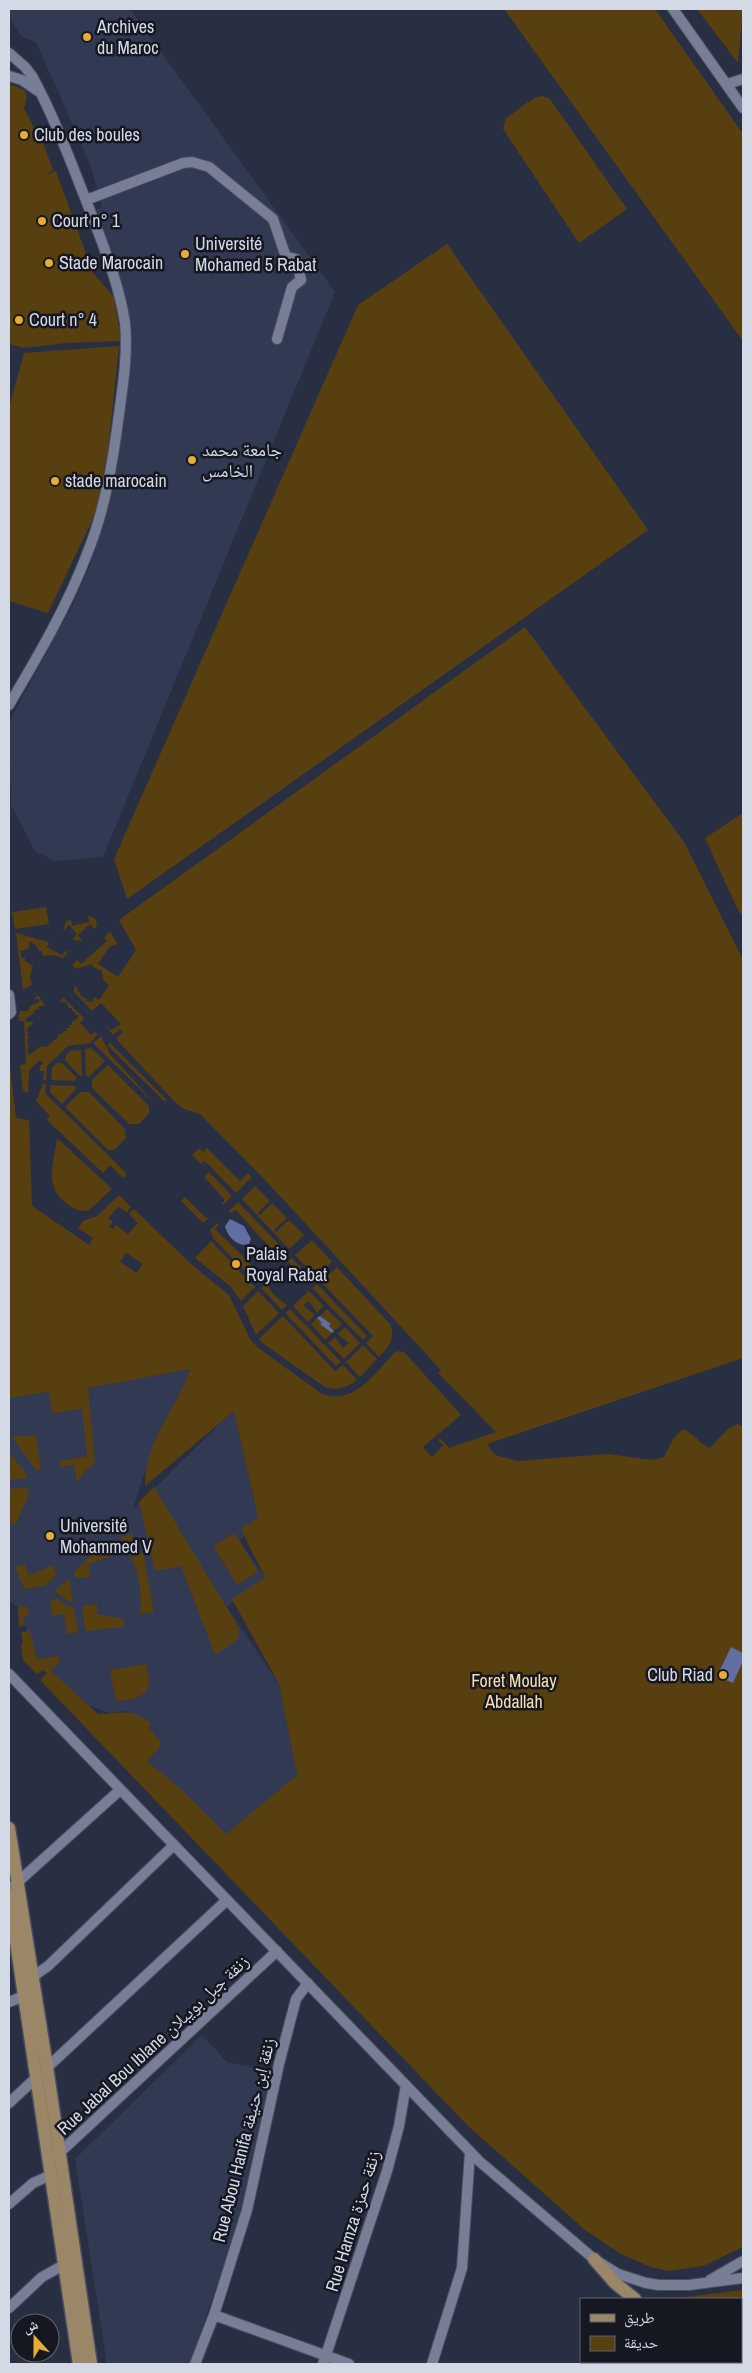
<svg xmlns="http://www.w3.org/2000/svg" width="752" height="2373" font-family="'Archivo Narrow','Noto Naskh Arabic',sans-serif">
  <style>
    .built { fill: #313953 }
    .green { fill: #573f10; fill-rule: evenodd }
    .water { fill: #606ea2 }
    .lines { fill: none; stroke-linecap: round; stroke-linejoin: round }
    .minor-casing { stroke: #484d5e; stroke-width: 12 }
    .major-casing { stroke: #484d5e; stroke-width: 15 }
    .minor { stroke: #777e96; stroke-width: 10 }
    .major { stroke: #9b8767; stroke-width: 12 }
    .poi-dot { fill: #e6ac36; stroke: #151721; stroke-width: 2 }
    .labels { text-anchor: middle; stroke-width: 5; stroke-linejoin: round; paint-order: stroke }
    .poi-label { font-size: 18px; fill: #d4d9e6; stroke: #151721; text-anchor: start }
    .park-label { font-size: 18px; fill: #f8ddae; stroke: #151721 }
    .street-label { font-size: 18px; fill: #d4d9e6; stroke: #151721 }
  </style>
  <rect width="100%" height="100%" fill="#292f43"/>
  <path class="built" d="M9,9H130L335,292L103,857L55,861L35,851L11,805L9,722L72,606L90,566L110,496L126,408L125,298L96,210L102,206L90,164L36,42L22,37L9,17Z
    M191,1369L145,1471L133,1509L234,1410L258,1519L240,1541L265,1578L227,1607L279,1684L297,1775L226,1835L135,1750L128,1711L109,1713L88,1705L46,1673L37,1659L18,1607L9,1601V1397Z
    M202,2035L227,2062L271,2072L243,2208L190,2364H107L75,2159Z"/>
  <path class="green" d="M504,9H655L743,134V341Z
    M697,9H743L738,63Z
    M9,84L24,90L27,95L24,109L44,146L53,170L45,176L56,171L93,273L114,297L121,341L66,343L25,348L9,344Z
    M542,96L550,99L627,209L579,243L503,129L506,118L534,98Z
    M447,244L648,530L127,899L114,859L358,305Z
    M119,346L108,450L96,512L48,613L9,601V408L24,353Z
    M525,627L684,842L743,960V1358L487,1444L495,1455L518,1461L608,1454L652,1460L664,1457L673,1439L683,1429C695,1434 698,1443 710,1448L729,1428L738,1424L743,1427V2247L703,2266L668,2271L651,2267L621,2254L585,2230L468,2126L40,1680L47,1673L43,1670L37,1674L23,1660L21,1645L23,1644L21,1632L30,1631L37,1659L58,1656L60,1663L50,1670L98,1714C121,1713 131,1708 151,1723L149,1728L161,1742L159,1748L147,1761L181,1789L226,1834L297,1775L279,1684L232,1599L265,1578L241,1529L258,1518L234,1411L145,1486C144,1442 177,1409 190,1369L88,1388L95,1463L85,1471L77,1483L74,1465L60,1467L59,1461L87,1456L82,1409L52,1413L49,1392L9,1398V1056L16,1118L29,1120L32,1206L89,1245L93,1238L78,1228L83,1221L97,1216L119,1195L131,1207L127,1212L118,1207L108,1218L113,1222L109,1227L113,1229L116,1225L128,1234L138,1223L129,1214L134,1209L192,1265L229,1295L250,1339L257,1347L322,1394C355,1405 374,1374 394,1353L399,1351L404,1352L461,1415L423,1447L432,1457L443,1445L438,1440L440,1438L449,1448L496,1432L438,1373L441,1370L267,1182L200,1114L184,1109L176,1103L116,1039L123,1032L120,1029L113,1035L107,1028L111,1030L121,1024L101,1003L92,1011L74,992V988L77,986V991L80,992V995L86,999V1001L93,1002V997L99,1000L109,985L103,980L102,971L93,967L92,964L76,969L72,965L77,960L81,964L107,941L104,937L110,932L118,944L109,947L98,964L118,977L136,950L119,920ZM126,1253L143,1264L137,1273L120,1262Z
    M743,813V916L738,910L705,838Z
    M46,907L49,924L15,929L12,912Z
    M88,916L95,918L97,925L95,929L90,924L78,935L82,941L72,940L77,934L69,925L63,931L66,921L71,920L72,926L89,922Z
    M16,933L48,942L49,944L46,947L62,955L67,950L68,952L63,958L52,955L43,956L42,951H39L36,945L29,941V949L20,951L22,958H25V961L33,966L30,976L32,985L23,990Z
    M38,995L45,1006H39V1009H36L32,1015L26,1018V1022H34L26,1030L29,1033L27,1035L29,1037L27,1040L29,1046L27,1049L29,1055L40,1047L49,1046L50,1043H53V1040H56L59,1034H62L63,1031H66V1028H69V1025H72V1022L78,1018V1015H75V1012L72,1011V1008H69L66,1002H60L63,997L84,1018L80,1023L91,1035L96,1031L97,1035L90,1043L68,1046L47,1066L46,1080H43L44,1071H40V1066L43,1063L40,1060L29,1070L28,1093L23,1090L20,1065L26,1064L24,1021H20L18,1016L20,1011H28L30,1006L39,1002V999H34Z
    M101,1036L110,1054L157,1106L93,1043Z
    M109,1042L166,1099L165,1102L108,1046Z
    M91,1048L105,1061L89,1077L86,1075L85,1049Z
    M81,1050L82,1075L80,1076L65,1060L66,1055L70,1051Z
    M57,1063H62L77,1078L75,1081L51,1080L52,1068Z
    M108,1065L149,1106V1113L139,1124H129L92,1088V1080Z
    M43,1084H46L45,1093L127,1174L123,1178L110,1165L103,1173L47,1120L50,1116L36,1101Z
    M50,1085L75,1086L76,1089L62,1104L50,1092Z
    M80,1092H89L125,1129L126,1138L114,1150H108L65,1107Z
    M57,1138L112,1189L89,1210C80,1213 75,1209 67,1204C43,1186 54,1164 57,1138Z
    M199,1148L203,1152L207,1148L240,1181L248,1173L252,1177L236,1193L205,1161L201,1164L192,1155Z
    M209,1172L232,1196L223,1205L222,1203L225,1200L204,1177Z
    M255,1186L270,1201L258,1213L260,1215L272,1203L287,1218L274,1230L276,1232L289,1220L304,1235L289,1249L242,1199Z
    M185,1197L206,1218L210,1217L203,1223L181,1201Z
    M238,1202L289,1255L282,1261L236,1210L231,1213L229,1211Z
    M217,1223L219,1225L215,1229L265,1278L258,1285L213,1238L210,1230Z
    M312,1240L332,1262L316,1277L295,1255Z
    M211,1241L255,1287L241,1301L230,1286L195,1258Z
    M292,1258L313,1280L309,1284L300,1272L288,1262Z
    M337,1267L390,1324C396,1338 389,1347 379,1357L366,1343L373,1336L321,1282Z
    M266,1283L275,1296L287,1305L282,1310L261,1288Z
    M317,1284L367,1336L363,1340L312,1288Z
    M258,1291L279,1313L256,1335L243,1306Z
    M309,1291L324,1306L317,1313L309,1301L303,1305L315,1315L308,1322L293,1306Z
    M290,1309L341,1362L336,1366L285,1313Z
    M327,1309L342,1324L334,1331L329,1326L331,1324L320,1316Z
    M283,1316L335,1371L343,1365L357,1380C347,1388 337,1391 325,1387L265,1345L259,1339Z
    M317,1318L332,1333L325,1340L311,1324Z
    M345,1327L360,1343L344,1359L328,1343L335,1337L343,1348L349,1343L337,1334Z
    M363,1345L377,1359L360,1377L346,1362Z
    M36,1435L41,1470H36L12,1437Z
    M9,1452L26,1473L27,1478L9,1480Z
    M26,1487L29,1492L28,1497L15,1525L9,1521V1489Z
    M154,1487L239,1628L238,1639L215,1655L181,1566L155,1571L139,1502Z
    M235,1533L258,1572L237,1585L213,1546Z
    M132,1534L135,1554L143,1553L154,1612L140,1614C143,1585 136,1562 120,1537Z
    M103,1544L113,1555L88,1565L91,1577L75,1578L74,1572Z
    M25,1564L29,1576L52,1565L57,1574L45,1586L24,1589L15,1567Z
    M69,1579L73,1601L70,1602L54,1591Z
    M56,1598L69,1607L74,1606L78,1632L67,1634L64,1614L52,1616L50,1602Z
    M97,1604V1614L124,1619L123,1627L85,1631L82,1606Z
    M27,1606L29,1615L23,1616L25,1625L19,1627L18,1607Z
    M146,1664C155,1695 142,1698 116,1702L110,1670Z
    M743,2290V2364H728L725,2362H741V2299H668Z"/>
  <path class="water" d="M230,1219L244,1226L251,1239L249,1244C238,1248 227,1236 225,1226Z
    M320,1316L331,1324L329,1326L334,1331L332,1333L320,1324L322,1323L317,1318Z
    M731,1647L743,1653V1661L733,1683L717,1676Z"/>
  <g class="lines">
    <defs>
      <path id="minor" d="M673,9L743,108
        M9,53L25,67L32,76C54,116 72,165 89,208C103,245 119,283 125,323C128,353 123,385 119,414C113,461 105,510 87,554C67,607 38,656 9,705
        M9,76L22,80L38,91
        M727,84L743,79
        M86,200L183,163L192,162L209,167L273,219L286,257L296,259L301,280L292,287L277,339
        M9,995L11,1012L9,1014
        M9,1674L479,2161L594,2259L618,2274L646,2283L659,2285H689L743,2278
        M9,1890L120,1790
        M28,1980L48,1966L174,1845
        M9,2002L24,1996
        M9,2103L227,1900
        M56,2156L277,1951
        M9,2204L33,2183L51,2175
        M710,2280L743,2261
        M9,2308L42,2277L69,2262
        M214,2315L349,2364
        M195,2364L214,2315L247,2210L279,2064L296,1999L308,1983
        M323,2364L387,2171L399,2126L406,2085
        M432,2364L462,2268L470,2152"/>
      <path id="major" d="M9,1828L47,2067L91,2364
        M9,1895L79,2364
        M594,2259L615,2283L635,2299
        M713,2362L716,2364"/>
    </defs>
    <use href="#minor" class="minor-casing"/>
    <use href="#major" class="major-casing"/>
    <use href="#minor" class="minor"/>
    <use href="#major" class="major"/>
  </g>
  <g class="poi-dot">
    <circle cx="87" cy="37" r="5"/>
    <circle cx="24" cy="135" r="5"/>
    <circle cx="42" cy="221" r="5"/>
    <circle cx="185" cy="254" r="5"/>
    <circle cx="49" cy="263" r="5"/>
    <circle cx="19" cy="320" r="5"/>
    <circle cx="192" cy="460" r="5"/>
    <circle cx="55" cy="481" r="5"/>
    <circle cx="236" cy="1264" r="5"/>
    <circle cx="50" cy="1536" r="5"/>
    <circle cx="723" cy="1675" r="5"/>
  </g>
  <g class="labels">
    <g class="poi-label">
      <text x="97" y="33">Archives<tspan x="97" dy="21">du Maroc</tspan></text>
      <text x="34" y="141">Club des boules</text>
      <text x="52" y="227">Court n° 1</text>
      <text x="195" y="250">Université<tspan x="195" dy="21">Mohamed 5 Rabat</tspan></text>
      <text x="59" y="269">Stade Marocain</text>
      <text x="29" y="326">Court n° 4</text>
      <text x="202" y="456">جامعة محمد<tspan x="202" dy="21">الخامس</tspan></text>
      <text x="65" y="487">stade marocain</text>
      <text x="246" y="1260">Palais<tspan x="246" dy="21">Royal Rabat</tspan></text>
      <text x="60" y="1532">Université<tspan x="60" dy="21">Mohammed V</tspan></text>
      <text x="713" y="1681" text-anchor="end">Club Riad</text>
    </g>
    <g class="park-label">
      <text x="514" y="1687">Foret Moulay<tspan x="514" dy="21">Abdallah</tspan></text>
    </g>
    <g class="street-label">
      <text transform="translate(153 2045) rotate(-43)" y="6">Rue Jabal Bou Iblane زنقة جبل بويبلان</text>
      <text transform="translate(244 2140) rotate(-76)" y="6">Rue Abou Hanifa زنقة اٍبن حنيفة</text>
      <text transform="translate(353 2221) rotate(-73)" y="6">Rue Hamza زنقة حمزة</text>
    </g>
  </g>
  <rect width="752" height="2373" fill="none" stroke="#d4d9e6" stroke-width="20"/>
  <rect x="580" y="2298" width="162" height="65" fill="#151721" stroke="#616570"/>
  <rect x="590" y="2314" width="25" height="8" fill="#9b8767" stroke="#616570"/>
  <text x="624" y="2323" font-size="15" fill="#d4d9e6">طريق</text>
  <rect x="590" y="2336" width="25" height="15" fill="#573f10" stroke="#616570"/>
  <text x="624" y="2348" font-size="15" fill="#d4d9e6">حديقة</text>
  <g transform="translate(35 2338) rotate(339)"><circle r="24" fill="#151721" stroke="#616570"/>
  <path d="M0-4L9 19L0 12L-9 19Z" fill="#e6ac36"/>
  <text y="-8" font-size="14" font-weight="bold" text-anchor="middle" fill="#d4d9e6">ش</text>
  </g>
</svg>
